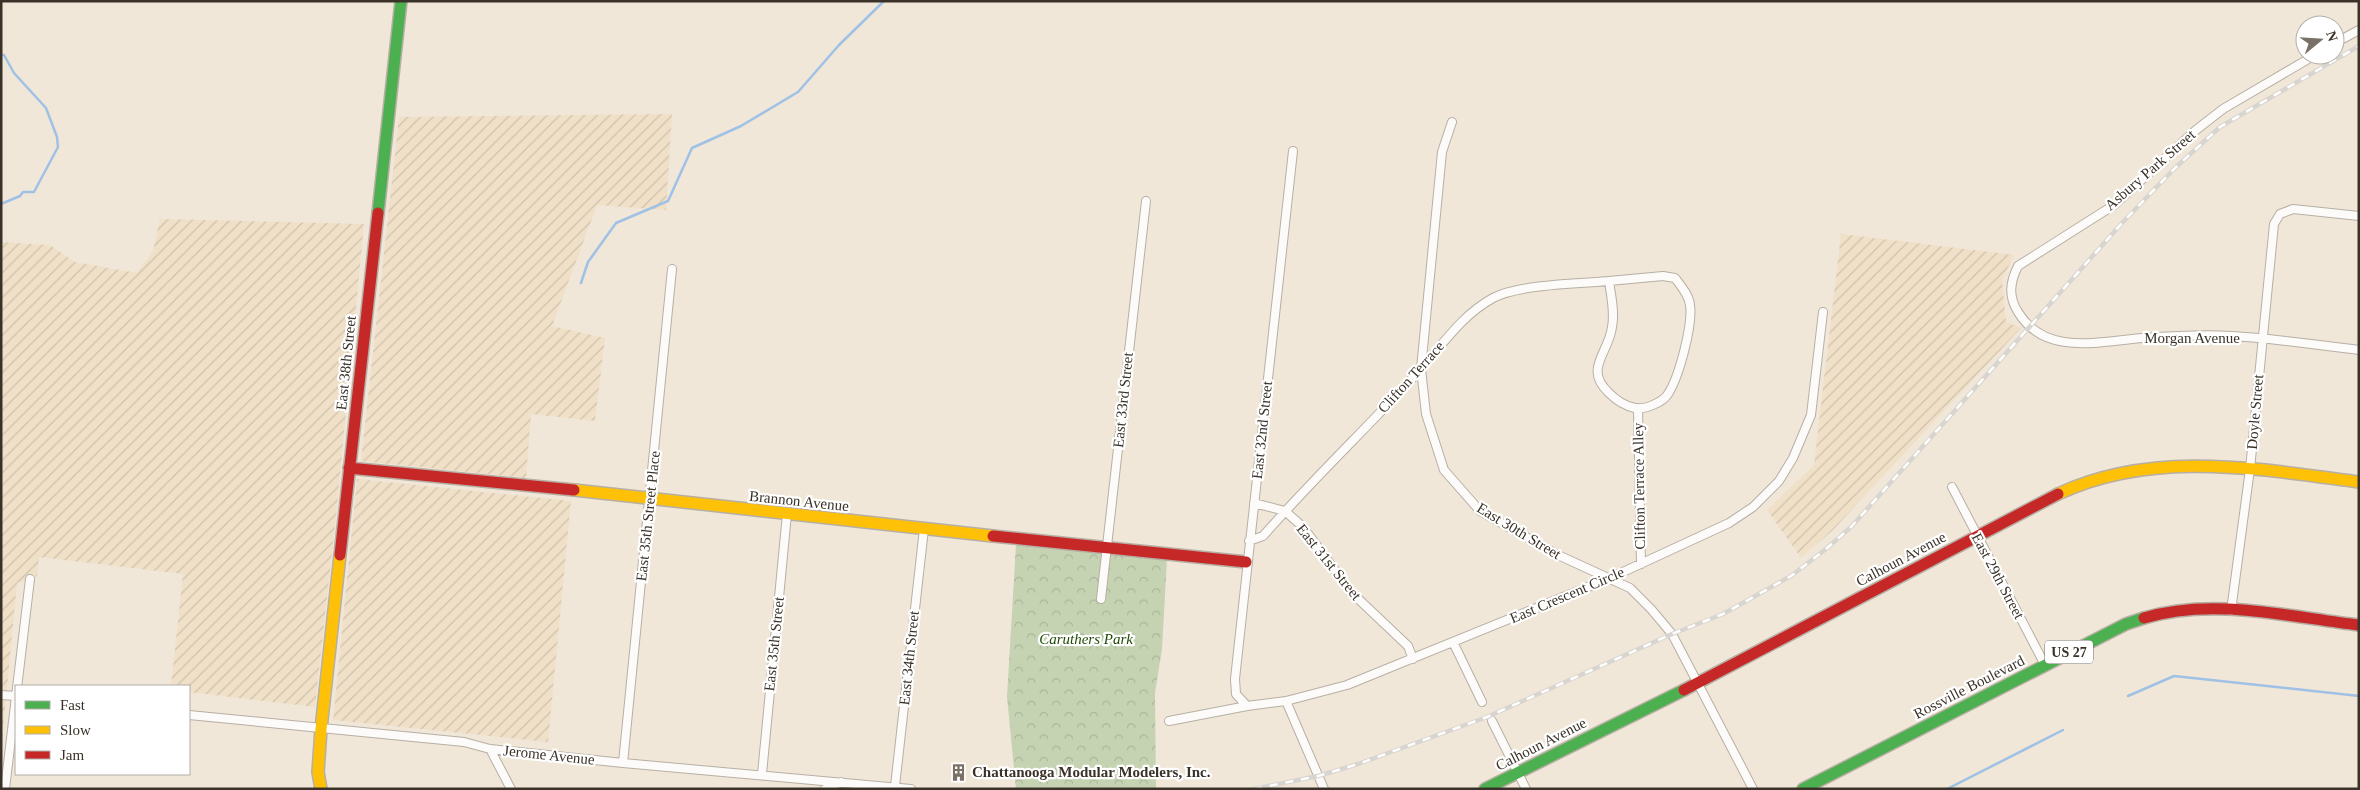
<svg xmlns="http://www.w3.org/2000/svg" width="2360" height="790" font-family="'Times New Roman',serif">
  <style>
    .industrial { fill: url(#industrial-furrows) }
    .park { fill: url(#park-crowns) }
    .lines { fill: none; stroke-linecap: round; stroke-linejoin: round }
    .stream { stroke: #9fc1e6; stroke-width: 2.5 }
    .street-casing { stroke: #b7afa4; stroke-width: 10 }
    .fast-casing { stroke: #b7afa4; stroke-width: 14 }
    .slow-casing { stroke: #b7afa4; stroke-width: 14 }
    .jam-casing { stroke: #b7afa4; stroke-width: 14 }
    .street { stroke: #fdfbf9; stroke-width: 8 }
    .fast { stroke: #4caf50; stroke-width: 11 }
    .slow { stroke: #ffc107; stroke-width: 11 }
    .jam { stroke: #c62828; stroke-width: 11 }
    .rail-casing { stroke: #d8d5d0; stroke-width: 4.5 }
    .rail { stroke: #fff; stroke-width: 2.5; stroke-dasharray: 8; stroke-linecap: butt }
    .labels { text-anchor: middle; stroke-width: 4.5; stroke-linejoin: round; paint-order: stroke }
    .shield { fill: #fff; stroke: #757068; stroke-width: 1 }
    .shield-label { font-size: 14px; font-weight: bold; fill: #3a3228 }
    .street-label { font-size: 15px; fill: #3a3228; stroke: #fff }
    .park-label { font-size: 15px; font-style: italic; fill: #204903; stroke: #fff }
    .poi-label { font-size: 15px; font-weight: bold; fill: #3a3228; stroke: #fff; text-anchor: start }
  </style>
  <defs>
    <pattern id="industrial-furrows" width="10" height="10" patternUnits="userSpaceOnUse" patternTransform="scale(1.25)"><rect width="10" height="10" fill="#f1e0c8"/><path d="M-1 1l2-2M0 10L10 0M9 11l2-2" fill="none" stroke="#cfc1ac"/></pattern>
    <pattern id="park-crowns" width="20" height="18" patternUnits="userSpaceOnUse" patternTransform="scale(1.25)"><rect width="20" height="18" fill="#c5d3b3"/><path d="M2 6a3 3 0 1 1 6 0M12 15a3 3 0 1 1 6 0" fill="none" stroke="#aab69a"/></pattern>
  </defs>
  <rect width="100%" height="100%" fill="#f0e7d8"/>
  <path class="industrial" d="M672,114L666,210L597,205L552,326L605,338L595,421L531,414L526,478L361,461L399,117Z
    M160,219L364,224L336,517L315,707L189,692V686H171L183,574L39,557L37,576L17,583L1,750V242L50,245L75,262L137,273L153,251Z
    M1841,234L2014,255L2002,280L2006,322L2021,328L1833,530L1801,558L1767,510L1814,465Z
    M357,479L571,501L548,742L333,720Z"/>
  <path class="park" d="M1016,544L1167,559L1162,649L1155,693L1156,789H1016L1007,697Z"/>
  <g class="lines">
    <path class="stream" d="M1,55H4L14,73L46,108L57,137L58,147L34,192H23L20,196L1,204
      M581,283L588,262L616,223L668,201L692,148L741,126L798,92L839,45L884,1
      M2128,696L2174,676L2359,696
      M1947,789L2063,730"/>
    <defs>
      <path id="street" d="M2335,43L2359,30
        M2315,55L2223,109L2196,130L2114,205L2018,266C2010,282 2008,296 2018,312C2045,357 2101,341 2143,338C2172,336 2202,334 2231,336C2273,338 2316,345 2359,350
        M1452,122L1442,152L1421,369L1426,414L1444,470L1480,511L1558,555L1630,588L1651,609L1672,634L1753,789
        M1663,276L1675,278C1681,286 1689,295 1690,305C1693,325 1679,377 1668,394C1663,402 1645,410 1635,408C1625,406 1616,400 1609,393C1583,369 1609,353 1612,327C1615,312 1611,296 1609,281Z
        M1638,408L1641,564
        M1952,487L2045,665
        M1254,503L1285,511L1303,527L1351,592L1408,646L1413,659
        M1249,541L1263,536C1313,479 1369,426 1420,370C1443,344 1462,315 1493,298C1520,284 1578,284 1609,281
        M1101,599L1146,201
        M2231,611L2250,469L2274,224L2280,214L2293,209L2359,216
        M1453,642L1482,702
        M1,695L16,696
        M1286,701L1324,789
        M1247,706L1236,694L1235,679L1293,151
        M189,715L464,742L490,749L623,763L911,789
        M1169,721L1247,706L1286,701L1347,685L1610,578L1729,523L1753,507L1779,481L1793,458L1811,415L1823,312
        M1492,721L1526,789
        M490,749L511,789
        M623,763L672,269
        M762,774L787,514
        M895,786L924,529
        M5,789L30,579
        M825,789L841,782"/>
      <path id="fast" d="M378,213L401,1
        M1485,789L1684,690
        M1803,789L2126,624L2144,618"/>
      <path id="slow" d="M574,490L993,536
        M2058,494C2153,449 2259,469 2359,482
        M321,789L318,772L321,729L340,555"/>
      <path id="jam" d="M349,468L574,490
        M993,536L1246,562
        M340,555L378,213
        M2144,618C2213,597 2289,617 2359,625
        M1684,690L2058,494"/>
    </defs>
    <use href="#street" class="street-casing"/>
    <use href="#fast" class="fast-casing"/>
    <use href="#slow" class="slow-casing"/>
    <use href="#jam" class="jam-casing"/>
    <use href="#street" class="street"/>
    <use href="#fast" class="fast"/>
    <use href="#slow" class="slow"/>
    <use href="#jam" class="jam"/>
    <defs>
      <path id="rail" d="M1254,789L1318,776L1358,764L1487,717L1672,634L1723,614L1791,576L1826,549L1851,527L2123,222L2175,168L2220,127L2359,46"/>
    </defs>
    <use href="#rail" class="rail-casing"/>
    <use href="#rail" class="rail"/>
  </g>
  <defs>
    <symbol id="building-bare" viewBox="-9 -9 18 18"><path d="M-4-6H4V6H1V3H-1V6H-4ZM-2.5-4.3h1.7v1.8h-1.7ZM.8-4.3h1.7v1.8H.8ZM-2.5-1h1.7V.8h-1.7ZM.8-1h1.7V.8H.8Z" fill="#7a7166" stroke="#fff" stroke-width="2.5" paint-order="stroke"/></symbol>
  </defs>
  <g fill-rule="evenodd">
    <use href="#building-bare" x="946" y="760" width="25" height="25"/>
  </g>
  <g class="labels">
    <rect class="shield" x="2045" y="640.5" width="48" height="23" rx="4"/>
    <g class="shield-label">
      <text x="2069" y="657">US 27</text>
    </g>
    <g class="street-label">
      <text transform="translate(2150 170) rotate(-41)" y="5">Asbury Park Street</text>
      <text x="2192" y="343">Morgan Avenue</text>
      <text transform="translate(346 363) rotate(-84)" y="5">East 38th Street</text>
      <text transform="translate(1411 377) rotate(-48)" y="5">Clifton Terrace</text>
      <text transform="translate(1123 400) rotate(-84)" y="5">East 33rd Street</text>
      <text transform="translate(2255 412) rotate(-85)" y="5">Doyle Street</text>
      <text transform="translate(1262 430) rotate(-84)" y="5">East 32nd Street</text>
      <text transform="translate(1639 486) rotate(-91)" y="5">Clifton Terrace Alley</text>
      <text transform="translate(799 501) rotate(6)" y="5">Brannon Avenue</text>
      <text transform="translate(648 516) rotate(-84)" y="5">East 35th Street Place</text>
      <text transform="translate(1519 531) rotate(31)" y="5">East 30th Street</text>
      <text transform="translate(1901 559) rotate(-28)" y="5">Calhoun Avenue</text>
      <text transform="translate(1329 562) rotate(51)" y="5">East 31st Street</text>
      <text transform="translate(1998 576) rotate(62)" y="5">East 29th Street</text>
      <text transform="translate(1567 595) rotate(-23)" y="5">East Crescent Circle</text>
      <text transform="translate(774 644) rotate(-84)" y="5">East 35th Street</text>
      <text transform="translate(909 658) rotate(-84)" y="5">East 34th Street</text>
      <text transform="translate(1969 687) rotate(-27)" y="5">Rossville Boulevard</text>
      <text transform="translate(1541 744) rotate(-27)" y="5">Calhoun Avenue</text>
      <text transform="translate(549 755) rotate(6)" y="5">Jerome Avenue</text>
    </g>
    <g class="park-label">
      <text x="1086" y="644">Caruthers Park</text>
    </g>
    <g class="poi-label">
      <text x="972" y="777">Chattanooga Modular Modelers, Inc.</text>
    </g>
  </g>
  <rect width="2360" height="790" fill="none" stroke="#3a3228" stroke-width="5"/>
  <rect x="15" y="685" width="175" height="90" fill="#ffffff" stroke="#b0ada9"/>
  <rect x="25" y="701" width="25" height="8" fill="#4caf50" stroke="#b0ada9"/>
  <text x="60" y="710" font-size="15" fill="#3a3228">Fast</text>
  <rect x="25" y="726" width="25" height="8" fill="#ffc107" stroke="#b0ada9"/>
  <text x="60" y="735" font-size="15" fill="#3a3228">Slow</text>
  <rect x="25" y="751" width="25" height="8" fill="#c62828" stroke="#b0ada9"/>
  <text x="60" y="760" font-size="15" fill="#3a3228">Jam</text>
  <g transform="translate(2320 40) rotate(72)"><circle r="24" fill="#ffffff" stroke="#b0ada9"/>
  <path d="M0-4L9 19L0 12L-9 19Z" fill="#7a7166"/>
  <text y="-8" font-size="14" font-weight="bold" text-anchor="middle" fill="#3a3228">N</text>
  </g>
</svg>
